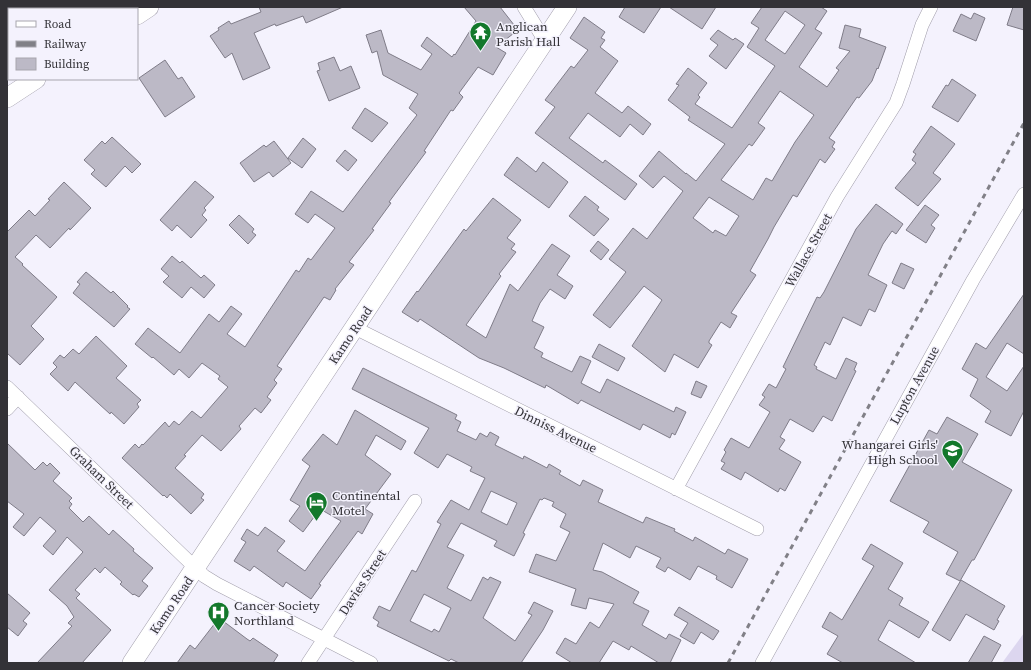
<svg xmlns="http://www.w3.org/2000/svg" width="1031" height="670" font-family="'Source Serif 4',serif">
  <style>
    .green { fill: #dcd6ef }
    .building { fill: #bcb9c6; stroke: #7f7c88; fill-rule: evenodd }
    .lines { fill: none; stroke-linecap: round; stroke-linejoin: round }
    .minor-casing { stroke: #a09daa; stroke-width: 14 }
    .secondary-casing { stroke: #a09daa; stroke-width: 20 }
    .minor { stroke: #fff; stroke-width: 13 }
    .secondary { stroke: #fff; stroke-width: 19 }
    .rail { stroke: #818087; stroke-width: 3; stroke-dasharray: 5 5; stroke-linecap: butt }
    .labels { text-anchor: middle; stroke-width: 3; stroke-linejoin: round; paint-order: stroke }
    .poi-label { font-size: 13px; fill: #333237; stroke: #f4f2fd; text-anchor: start }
    .street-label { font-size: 13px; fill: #333237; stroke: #f4f2fd }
  </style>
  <rect width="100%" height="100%" fill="#f4f2fd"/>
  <path class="green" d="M1024,633V663H1002Z"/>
  <path class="building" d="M259,7H343L306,23L303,16L276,26L275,24L254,33L270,68L243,80L232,53L225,58L210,36L219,30L218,28L229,21L231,24L261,12Z
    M464,7H500L518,30L496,47L506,53L493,75L478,67L459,93L463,97L453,111L451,110L424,151L426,152L389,202L391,203L372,229L374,230L349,262L354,265L335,289L336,290L330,300L324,297L277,366L282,369L274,380L277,383L267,397L271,400L261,413L255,408L239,426L241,429L221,451L202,435L184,455L186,456L175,468L204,494L201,498L204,500L191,514L170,494L167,498L164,495L163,496L122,458L135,444L139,448L142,444L143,445L165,422L169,427L174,421L179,425L192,411L201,418L228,387L218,379L220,376L202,363L189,378L179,369L174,375L153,357L152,358L135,344L148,328L180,353L209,314L219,322L231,306L242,314L227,334L245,347L296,270L299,272L308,258L311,260L335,228L315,214L308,223L295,214L311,191L343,212L417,115L409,108L418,94L383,75L377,51L372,53L366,35L381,30L388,53L421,70L432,54L421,46L427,37L452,57L454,54L455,55L476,21Z
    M625,7H661L644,33L619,17Z
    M669,7H716L702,29Z
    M762,7H821L827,11L815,29L822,33L799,67L827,87L839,70L836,68L850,51L839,48L845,25L861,29L859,37L886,47L878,69L877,68L872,81L859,98L857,97L829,138L835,142L832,147L835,149L825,163L820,159L797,197L793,195L774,227L768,239L750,271L756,275L731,313L737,316L730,328L721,322L709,341V343L712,345L698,368L674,354L665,372L632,346L662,300L644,286L610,328L593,315L626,272L609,259L633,228L647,239L683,191L664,176L653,188L639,176L659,151L686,174V173L696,181L725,144L688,120L690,117L668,100L679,85L676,84L688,68L707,83L698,95L700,97L695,104L732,128L775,66L747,47L759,28L751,23ZM785,11L805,25L785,54L765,40ZM780,91L814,115L795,142L772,181L766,178L753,200L721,180L749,144L752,146L765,128L758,123ZM709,197L739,216L726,236L715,230L713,233L693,218Z
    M1013,7H1024V30L1007,25Z
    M974,13L985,18L976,41L953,31L961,14L971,19Z
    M584,17L605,32L601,38L605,40L600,47L618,61L595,93L622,113L628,106L651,124L643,135L630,124L620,137L588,113L569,138L603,163L605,160L637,184L625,200L535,133L555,107L545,100L571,66L574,68L588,50L570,38Z
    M718,30L733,40L735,38L744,44L726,69L709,56L718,45L710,39Z
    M334,57L340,71L351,66L360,88L329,101L317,71L320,70L318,63Z
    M165,60L178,79L182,77L195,97L165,117L139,78Z
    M952,79L976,95L958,122L932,107L946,85L948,86Z
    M365,108L388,123L372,142L352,128Z
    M931,126L955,144L933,173L941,179L918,206L895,188L916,163L912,160L916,154L913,152Z
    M112,137L141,164L132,173L125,166L106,187L91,174L95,170L84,160L102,141L105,144Z
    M303,138L316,149L302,168L288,158Z
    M274,141L291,163L273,177L269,172L254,182L240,163L264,145L266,147Z
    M345,150L357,160L348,171L336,161Z
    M517,157L536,172L543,162L568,182L549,208L504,175Z
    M195,181L214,197L204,208L206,210L202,215L207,220L191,238L177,225L172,231L160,220Z
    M64,182L91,208L70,230L69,228L50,248L36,235L15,257L23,264L22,265L57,297L31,326L44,339L20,365L7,353V232L29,210L35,216L50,200L48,199Z
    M585,196L599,207L597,210L609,219L594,236L569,216Z
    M493,198L521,220L507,238L515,244L511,249L516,252L499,274L501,276L466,325L486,338L510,284L518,291L552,244L570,256L557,275L573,286L565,299L550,289L540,303L532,321L544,327L534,348L543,353L541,357L572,372L580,356L591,361L581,383L600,393L607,379L674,412L676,407L686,412L675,435L672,433L670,438L643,424L640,430L581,400L578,404L546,385L545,388L504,368L479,358L420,319L418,322L402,312L417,291L418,292L464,229L466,231Z
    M876,204L903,224L896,234L892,231L883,244L868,275L887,285L875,312L869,309L861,326L843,317L830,345L825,342L814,365L817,367L816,369L836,379L846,358L857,363L854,370L856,371L832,421L823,416L813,432L790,419L780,437L785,440L779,449L801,462L785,491L780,488L778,492L745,472L741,480L721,469L725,463L721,461L726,452L724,450L731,438L749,448L770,412L759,405L765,397L762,395L769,384L776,388L786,369L783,367L817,297L820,298L824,292L856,229Z
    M925,205L939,215L931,225L935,228L926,243L906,230Z
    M239,215L254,229L252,232L256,235L248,244L229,225Z
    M598,241L609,250L601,260L590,251Z
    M172,256L180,263L182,261L201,278L204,275L215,285L204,298L191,287L182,298L163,282L169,276L161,269Z
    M901,263L914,269L904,289L892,283Z
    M86,272L111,293L113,291L128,306L127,307L130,309L114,327L73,293L80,284L77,282Z
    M1024,294V354L1007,343L986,377L1007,391L1024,366V411L1011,436L985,422L991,411L970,396L978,379L962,369L976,343L986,349Z
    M96,336L127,366L116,378L141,400L137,404L139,407L124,424L111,412L110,414L75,382L68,391L50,374L57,367L53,363L60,355L64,358L73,349L79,354Z
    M599,344L625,358L618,371L592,357Z
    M363,368L457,415L455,419L461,422L457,431L476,440L480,433L487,437L490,432L499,437L495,445L523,459L524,456L547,468L549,464L561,471L559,474L580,486L583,480L603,490L598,502L643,523L646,517L675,529L674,531L693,541L695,537L725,554L728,549L748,559L732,588L716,579L717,576L698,566L690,580L668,567L665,572L656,567L661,558L636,546L630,558L603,543L593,570L602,572L639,592L633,603L649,611L642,625L666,639L669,634L681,640L670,663H659L631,646L629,650L613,641L599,663H572L556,653L565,638L576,644L590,622L599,628L614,604L589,598L586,609L571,605L576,589L529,572L536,554L556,561L570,532L560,527L566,514L552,506L554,502L544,498L542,500L540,499L523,533L525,534L514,556L494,546L497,541L461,523L447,547L464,555L447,588L471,601L483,577L488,580L490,577L501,582L483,618L515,641L532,615L528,613L534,602L553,611L543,630L521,663H459L451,659L449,661L377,626L379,622L373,618L379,606L390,611L412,570L416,572L441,524L437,522L451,500L469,510L485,478L470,471L472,467L447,454L438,468L414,453L429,428L352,389ZM491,491L517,503L507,525L481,512ZM424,594L451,608L439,632L434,629L432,632L410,621Z
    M696,381L707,386L701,398L691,394Z
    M355,410L406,441L401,450L376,435L365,455L391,474L365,509L373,514L362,534L358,531L319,584L321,585L311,599L286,582L283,587L254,566L250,571L234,561L246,542L241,539L247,529L258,536L265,527L285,541L277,551L305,571L341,521L320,509L303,532L289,521L300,506L290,500L310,466L302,460L323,434L337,445Z
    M947,417L978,434L962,462L1012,490L974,560H972L960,581L946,574L958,552L923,532L929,522L890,501L929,430L937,434Z
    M7,443L35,470L43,462L47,466L50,463L60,473L53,481L72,498L69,501L72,504L69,508L83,522L89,516L109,535L113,530L134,549L133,551L153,568L142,581L148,586L139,597L134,594L133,595L120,584L122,582L105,567L100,573L95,568L75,590L80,594L76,598L111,630L82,663H37L72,626L68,623L74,617L67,606L49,590L83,552L67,537L53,555L43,546L56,531L40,517L24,536L13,527L24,514L7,501Z
    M871,544L903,563L888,589L903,598L899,605L929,622L919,638L889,620L878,640L916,663H843L827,654L838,636L822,627L830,612L842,620L874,566L862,559Z
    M961,580L1005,606L997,620L999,621L994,630L966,614L950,641L932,630Z
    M7,593L30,613L23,621L27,624L18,636L7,627Z
    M679,607L719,631L713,640L701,632L694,644L680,636L688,623L674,615Z
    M219,618L247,639L250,641L253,638L278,655L273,663H177L190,645L195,649Z
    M984,636L1001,645L991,663H968Z"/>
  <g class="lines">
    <defs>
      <path id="minor" d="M69,7L70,9
        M524,7L545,41
        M355,328L757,529
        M7,387L204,576L217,584L371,663
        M7,409L18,397
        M676,489L837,197L896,103L903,84L922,25L931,7
        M308,663L415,501
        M762,663L973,280L1024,194"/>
      <path id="secondary" d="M137,15L149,7
        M7,98L36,79
        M132,663L567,7"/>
    </defs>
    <use href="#minor" class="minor-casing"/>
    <use href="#secondary" class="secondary-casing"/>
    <use href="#minor" class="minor"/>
    <use href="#secondary" class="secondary"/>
    <path class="rail" d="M728,663L1024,123"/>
  </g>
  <defs>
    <symbol id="temple-pin" viewBox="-11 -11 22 30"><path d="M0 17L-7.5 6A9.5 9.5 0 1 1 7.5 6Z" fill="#13782b" stroke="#f4f2fd"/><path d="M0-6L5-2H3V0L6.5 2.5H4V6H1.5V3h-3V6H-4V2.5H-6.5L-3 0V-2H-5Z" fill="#fff"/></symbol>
    <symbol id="school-pin" viewBox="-11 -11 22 30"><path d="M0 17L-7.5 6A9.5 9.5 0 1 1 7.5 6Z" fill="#13782b" stroke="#f4f2fd"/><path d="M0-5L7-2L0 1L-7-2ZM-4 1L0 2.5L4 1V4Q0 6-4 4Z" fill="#fff"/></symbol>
    <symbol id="hotel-pin" viewBox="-11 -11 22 30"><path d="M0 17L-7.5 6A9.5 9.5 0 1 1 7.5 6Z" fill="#13782b" stroke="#f4f2fd"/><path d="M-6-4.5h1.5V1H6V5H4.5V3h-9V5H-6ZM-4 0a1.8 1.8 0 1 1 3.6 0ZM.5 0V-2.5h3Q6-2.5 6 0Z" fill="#fff"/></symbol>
    <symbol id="hospital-pin" viewBox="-11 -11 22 30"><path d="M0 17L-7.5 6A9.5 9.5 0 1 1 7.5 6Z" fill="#13782b" stroke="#f4f2fd"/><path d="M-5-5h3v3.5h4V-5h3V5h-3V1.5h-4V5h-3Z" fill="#fff"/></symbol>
  </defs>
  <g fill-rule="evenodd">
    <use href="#temple-pin" x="468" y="20" width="25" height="34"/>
    <use href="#school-pin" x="940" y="438" width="25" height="34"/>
    <use href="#hotel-pin" x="304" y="490" width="25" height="34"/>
    <use href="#hospital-pin" x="206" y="600" width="25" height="34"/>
  </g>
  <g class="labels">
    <g class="poi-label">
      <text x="496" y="31">Anglican<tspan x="496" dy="15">Parish Hall</tspan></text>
      <text x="938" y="449" text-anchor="end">Whangarei Girls'<tspan x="938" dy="15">High School</tspan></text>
      <text x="332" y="500">Continental<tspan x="332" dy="15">Motel</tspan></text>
      <text x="234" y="610">Cancer Society<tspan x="234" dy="15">Northland</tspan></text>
    </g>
    <g class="street-label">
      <text transform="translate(808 250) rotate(-61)" y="5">Wallace Street</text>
      <text transform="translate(350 335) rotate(-56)" y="5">Kamo Road</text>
      <text transform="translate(914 385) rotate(-61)" y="5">Lupton Avenue</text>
      <text transform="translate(556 429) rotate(26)" y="5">Dinniss Avenue</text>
      <text transform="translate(102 477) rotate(44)" y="5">Graham Street</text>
      <text transform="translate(362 582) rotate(-57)" y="5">Davies Street</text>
      <text transform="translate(171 605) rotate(-56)" y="5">Kamo Road</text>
    </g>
  </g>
  <rect width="1031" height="670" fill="none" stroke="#333237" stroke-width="16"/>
  <rect x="8" y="8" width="130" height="72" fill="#f4f2fd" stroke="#a7a5ae"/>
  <rect x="16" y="21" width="20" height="6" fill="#ffffff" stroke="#a7a5ae"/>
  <text x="44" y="28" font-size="12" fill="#333237">Road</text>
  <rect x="16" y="41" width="20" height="6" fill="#818087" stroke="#a7a5ae"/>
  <text x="44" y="48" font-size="12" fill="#333237">Railway</text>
  <rect x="16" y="58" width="20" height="12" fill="#bcb9c6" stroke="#a7a5ae"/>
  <text x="44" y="68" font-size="12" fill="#333237">Building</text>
</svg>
